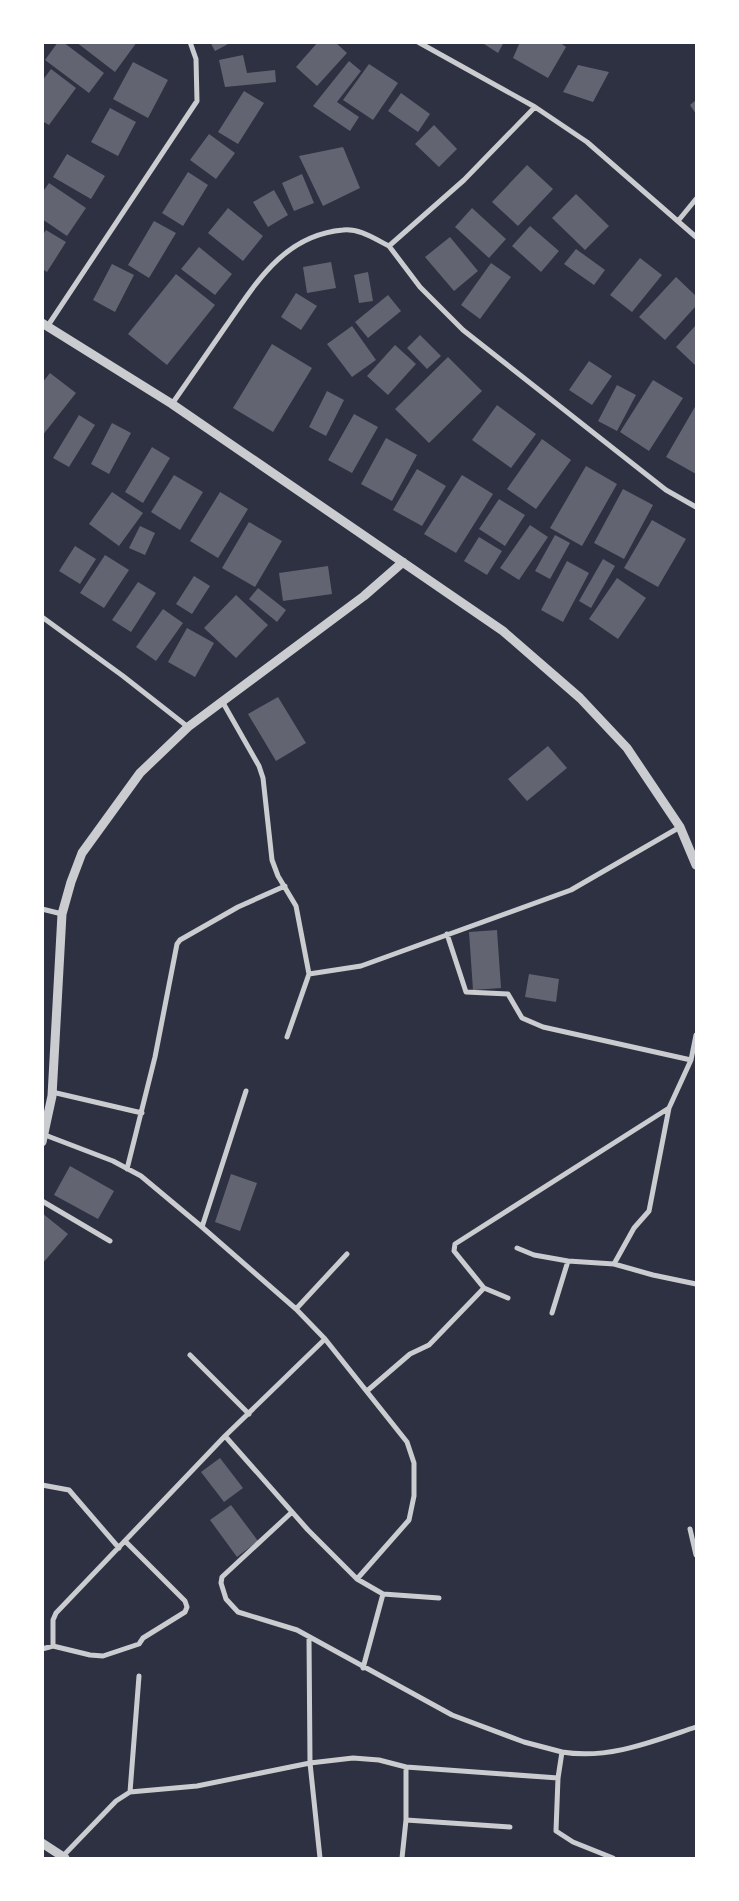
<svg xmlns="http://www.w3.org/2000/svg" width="739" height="1901" font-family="'Noto Sans',sans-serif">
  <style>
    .building { fill: #626471 }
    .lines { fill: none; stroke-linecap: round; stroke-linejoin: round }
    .minor { stroke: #caccd0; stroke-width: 5 }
    .tertiary { stroke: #caccd0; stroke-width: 9 }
  </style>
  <rect width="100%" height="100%" fill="#2d3142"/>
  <path class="building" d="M58,42H63L104,73L89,93L45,60Z
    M76,42H137L115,72Z
    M210,42H232L215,51Z
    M318,42H335L347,53L317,86L296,67Z
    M481,42H504L498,53Z
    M520,42H559L566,47L548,78L513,58Z
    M243,55L247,73L275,70L276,82L225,87L219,60Z
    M349,61L361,71L337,102L359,117L350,131L313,106Z
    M133,62L168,80L148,118L113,99Z
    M369,64L398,83L373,120L343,100Z
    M578,65L609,72L593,102L563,92Z
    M51,69L76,88L49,125L42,121V81Z
    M244,91L264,103L238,144L218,132Z
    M401,93L430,114L418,132L388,111Z
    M696,100V114L690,105Z
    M110,108L136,122L118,156L91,142Z
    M434,125L457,149L439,167L415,144Z
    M209,134L235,153L216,179L190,160Z
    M343,147L360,188L323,206L299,156Z
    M67,154L105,176L91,199L53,177Z
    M527,165L553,189L518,226L492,202Z
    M188,172L208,185L183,226L162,213Z
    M302,174L314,203L294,211L282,183Z
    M49,183L86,208L67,236L42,219V193Z
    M274,190L288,215L268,227L253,202Z
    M576,194L609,226L585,250L552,218Z
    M228,208L263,236L243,261L208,233Z
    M472,208L506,239L489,258L455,227Z
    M154,221L176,233L149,278L128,265Z
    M530,226L559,251L541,272L512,246Z
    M46,230L66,242L47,272L42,269V236Z
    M450,237L478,271L454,291L425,257Z
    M199,247L232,274L215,295L181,269Z
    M576,249L605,270L594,285L564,264Z
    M640,258L662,275L632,312L610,295Z
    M331,262L336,288L307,293L303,267Z
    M491,263L511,277L480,319L461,305Z
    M112,264L134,275L115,312L93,300Z
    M368,272L373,301L359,303L354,275Z
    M176,274L215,305L167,365L128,334Z
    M676,277L696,296V306L665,340L639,317Z
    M296,293L317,306L301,330L281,317Z
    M388,295L401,311L368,338L355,322Z
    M696,325V366L676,347Z
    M352,326L376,360L352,377L327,344Z
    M420,335L441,356L427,369L407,348Z
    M272,344L312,368L273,432L233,408Z
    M395,345L416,364L388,395L367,376Z
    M448,357L482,391L429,443L395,409Z
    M589,361L612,376L592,405L569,390Z
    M50,373L76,393L42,436V383Z
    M653,380L683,398L649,451L620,432Z
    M617,385L636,395L617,431L598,421Z
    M327,391L344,400L326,436L309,427Z
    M497,405L536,434L511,468L472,440Z
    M696,405V474L666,457Z
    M354,414L378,427L352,473L328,460Z
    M79,415L95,425L69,467L53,458Z
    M112,423L131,433L109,474L91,464Z
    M386,438L417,455L392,501L361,484Z
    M542,439L571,460L536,509L507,489Z
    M152,447L170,458L143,503L125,492Z
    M586,466L617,484L582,546L550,528Z
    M417,469L446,486L422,526L393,510Z
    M174,475L203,492L180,530L151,512Z
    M462,475L493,494L456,553L424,534Z
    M623,489L653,505L624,559L594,543Z
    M112,492L143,513L119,546L89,524Z
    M220,492L248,509L218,558L190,541Z
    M499,499L525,515L505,546L479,529Z
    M652,520L686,539L658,587L624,568Z
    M249,522L282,541L255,587L222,568Z
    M530,525L548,537L519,580L500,568Z
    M140,526L155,533L145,555L129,548Z
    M555,535L570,543L550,579L535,571Z
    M479,537L502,551L487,575L464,561Z
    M75,546L96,559L80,584L59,571Z
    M105,555L129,570L104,608L80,593Z
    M603,559L615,566L591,608L579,601Z
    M567,561L589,573L563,622L541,610Z
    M328,566L332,594L283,601L279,573Z
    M194,576L210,586L192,614L176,604Z
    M617,578L646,598L618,639L589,619Z
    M138,582L156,593L131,632L112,620Z
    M258,588L286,610L277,622L249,599Z
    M236,595L268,625L236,658L204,628Z
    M163,609L183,623L156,661L136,647Z
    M187,628L214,643L195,677L168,662Z
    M278,697L306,743L276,761L248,714Z
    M548,746L567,768L527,801L508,779Z
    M497,930L501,988L473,990L469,932Z
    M529,974L559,979L556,1002L525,997Z
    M70,1166L114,1191L98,1219L54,1195Z
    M231,1174L257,1183L240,1231L215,1222Z
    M42,1213L68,1234L42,1264Z
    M220,1458L243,1488L224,1502L201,1472Z
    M231,1505L258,1541L237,1557L210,1520Z"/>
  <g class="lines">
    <path class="minor" d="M418,42L535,107L587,142L696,237
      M678,221L696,199
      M389,246L420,287L463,330L666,490L696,507
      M47,327L197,101L196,59L190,42
      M172,404C190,378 208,352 226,326C256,283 284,235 343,230C359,228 375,239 389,246L464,180L535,107
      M42,617L123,676L188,727
      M222,701L259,766L263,778L272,860L278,876L296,906L309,974
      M42,909L62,914
      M447,934L466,992L508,994L522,1018L543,1027L691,1060
      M287,1037L309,974L361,966L571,890L680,827
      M52,1092L142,1113
      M45,1135L113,1161L141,1176L202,1227L296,1309L325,1339L407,1442L414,1463V1496L409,1520L357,1579
      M127,1169L155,1057L177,944L180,940L238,907L285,886
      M42,1201L110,1241
      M202,1227L246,1091
      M517,1248L534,1255L568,1261
      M614,1264L634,1228L649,1211L669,1108
      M508,1298L484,1288L454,1251L455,1244L669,1108L691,1060L696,1035
      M296,1309L347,1254
      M552,1313L568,1261L614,1264L653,1275L696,1284
      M190,1355L249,1414
      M367,1391L410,1354L429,1345L484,1288
      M225,1436L308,1530L357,1579L383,1594L439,1598
      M42,1485L69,1490L119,1548
      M292,1512L222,1577L221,1583L226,1599L238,1612L297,1630L452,1715L524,1742L562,1752
      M690,1529L696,1555
      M309,1637L310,1763L320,1858
      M53,1646V1620L56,1613L225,1436L325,1339
      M42,1649L53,1646L90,1655L103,1656L139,1644L143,1638L185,1612L187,1607L185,1601L125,1541
      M363,1668L383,1594
      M406,1767L558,1778L562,1752C608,1760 654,1741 696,1727
      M558,1778L556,1831L573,1842L613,1858
      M130,1792L139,1676
      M406,1820L510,1827
      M63,1856L116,1801L130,1792L197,1786L310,1763L353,1758L379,1760L406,1767V1820L402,1858"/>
    <path class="tertiary" d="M42,323L172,404L503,631L580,698L627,748L680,827L696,865
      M42,1142L52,1096L62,914L71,882L82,853L140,773L188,727L364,596L403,562
      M42,1843L65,1858"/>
  </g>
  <rect width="739" height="1901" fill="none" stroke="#ffffff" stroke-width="88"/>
</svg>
